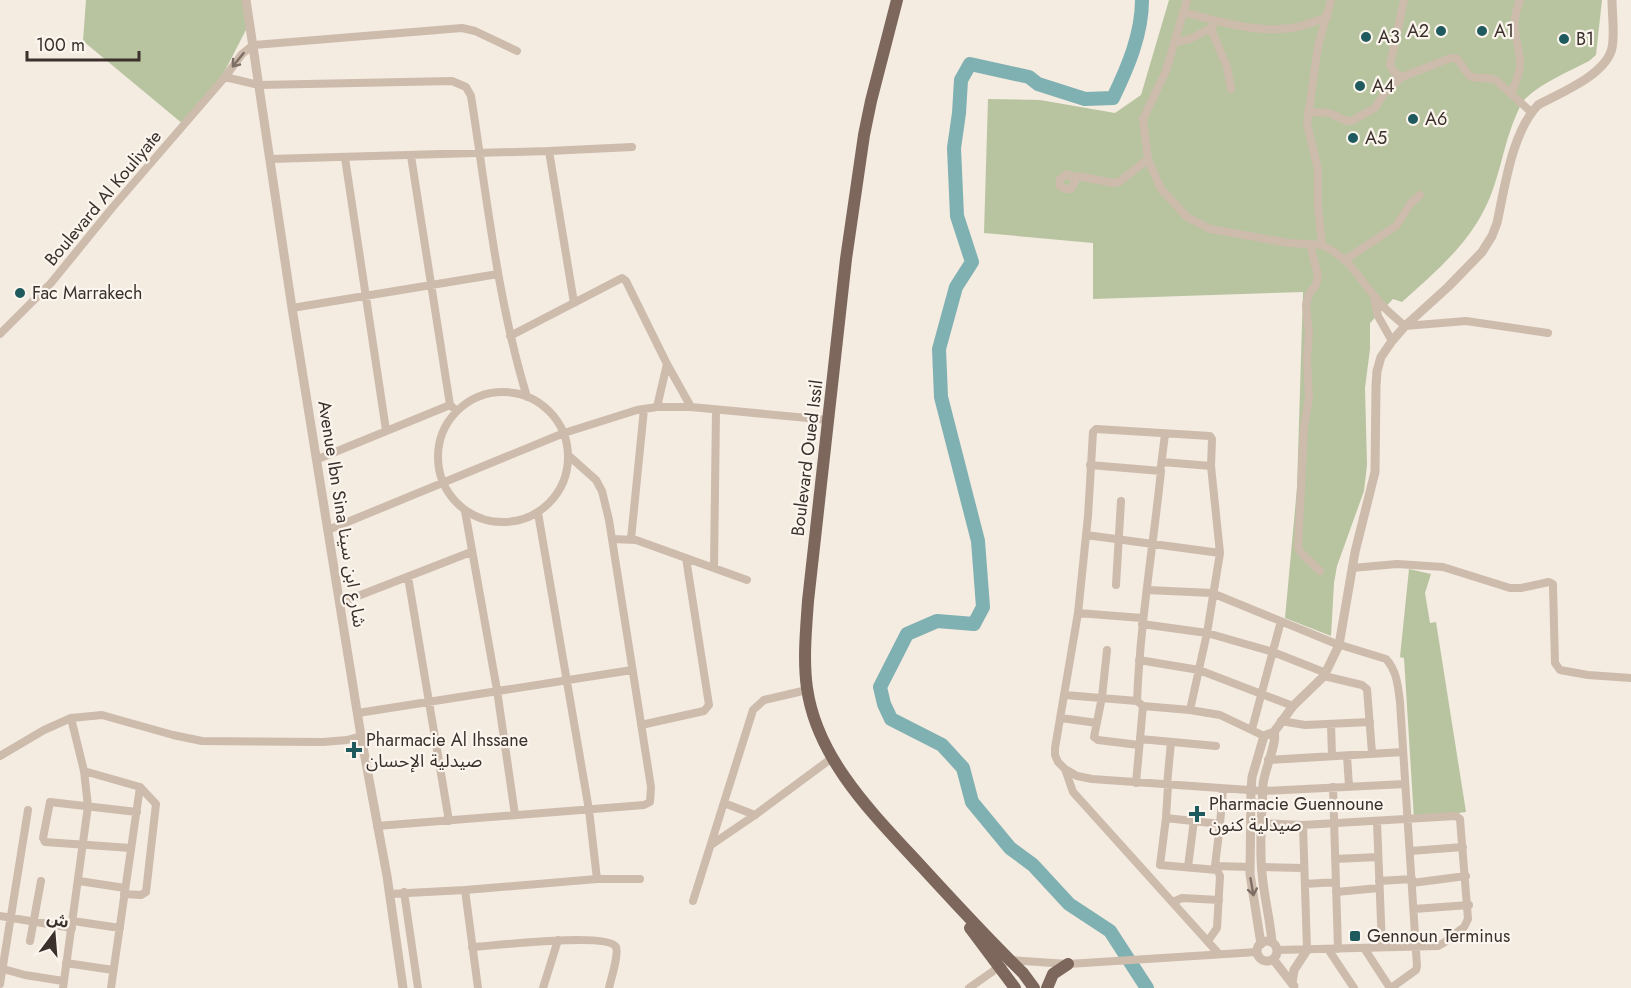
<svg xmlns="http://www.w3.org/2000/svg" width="1631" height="988" font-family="Jost,'Noto Sans Arabic',sans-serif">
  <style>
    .green { fill: #b8c4a0 }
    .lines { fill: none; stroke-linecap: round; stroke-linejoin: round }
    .river { stroke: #7fb0b2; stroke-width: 14 }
    .minor { stroke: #cdbbac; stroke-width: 8 }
    .tertiary { stroke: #cdbbac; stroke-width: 9 }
    .primary { stroke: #7d675c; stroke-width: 12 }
    .oneway { stroke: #7d6f65 }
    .poi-dot { fill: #1f5a5e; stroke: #fbf5ee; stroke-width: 2 }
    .labels { text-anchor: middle; stroke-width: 4.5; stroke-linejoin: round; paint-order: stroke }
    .poi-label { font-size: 18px; fill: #3b302b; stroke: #fbf5ee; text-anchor: start }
    .street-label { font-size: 18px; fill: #3b302b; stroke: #fbf5ee }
  </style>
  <rect width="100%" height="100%" fill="#f4ebe1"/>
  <path class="green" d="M86,0H245L248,26L219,82L183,124L83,41Z
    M1169,0H1602L1596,55L1589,61C1568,72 1543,82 1526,98C1521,103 1518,111 1515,118C1502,149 1499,184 1482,214C1463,249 1432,275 1402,302L1393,299L1370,323V349L1365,388L1367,465L1364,491L1337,566L1334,583L1331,636L1285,618L1297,488L1303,292L1093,299V243L984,233L988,99L1040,100L1115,113L1141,95Z
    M1409,569L1431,574L1425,593L1430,623L1436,622L1466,812L1414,819L1404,658L1400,657Z"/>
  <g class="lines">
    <path class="river" d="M1142,0C1142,34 1128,67 1113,98L1085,99L1038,84L1029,77L970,64L961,80L959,113L954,148L957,216L972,262L956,287L939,349L941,397L978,541L983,607L974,624L937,621L907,634L880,687L884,704L891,719L942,745L963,768L972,802L1010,848L1033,865L1069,904L1110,931L1147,988"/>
    <path class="minor" d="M1187,0L1166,71L1143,119L1148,159L1161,189L1187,217L1210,229L1289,243L1322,245
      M1331,0L1318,46L1307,124L1318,169V206L1322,245C1352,259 1360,281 1381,304C1388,312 1397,319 1405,326L1466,321L1548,333
      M1404,0L1390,65L1394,72L1402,77L1451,58H1456C1462,63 1465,74 1472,77C1481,80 1487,75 1497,81L1531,112
      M1183,12C1217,21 1256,33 1291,28C1303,27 1315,21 1327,17
      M1211,29L1227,67L1231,89
      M1176,42L1190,39L1213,27
      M225,77L259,85L452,81L466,87L471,96C487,197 497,299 527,397
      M1511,94C1515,85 1519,76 1520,66C1520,38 1508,31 1520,0
      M1308,112L1329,113L1347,121H1351L1375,108L1385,92L1402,77
      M549,151L632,147
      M411,156L450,405L457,411
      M345,158L386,430
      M270,159L549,151L574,303
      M1074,178L1075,182L1071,189H1065L1060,186V179L1067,174L1074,178L1078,176L1113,183L1119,182L1148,159
      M1310,244L1318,276L1316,285L1309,294L1306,305L1309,334L1307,358L1309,398L1304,427L1298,548L1301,553L1320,571
      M1345,260L1396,226L1411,203L1420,195
      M1374,297L1378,316L1392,341
      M292,308L498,274
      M0,334L51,283L112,208L225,77L242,54L253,45L462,28L475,31L517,51
      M510,336L622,278L626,281L667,364L691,407
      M438 457a65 65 0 1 1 130 0a65 65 0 1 1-130 0Z
      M657,407L667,364
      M318,459L450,405
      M1162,462L1211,466
      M1090,465L1161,471C1153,548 1140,624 1137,701
      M1161,466L1165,434
      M465,511L497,690L515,815
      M538,513L589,810L597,879
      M328,530L564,433L637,410L657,407H691L829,420
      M1086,535L1220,553
      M612,539L636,540L747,580
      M631,539L644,409
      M714,568L716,410
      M1352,568L1397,564L1443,567L1510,588H1521L1549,582L1553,584V587L1555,663L1560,670L1588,675L1631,678
      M408,577L449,821
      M1116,585L1121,501
      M1147,590L1212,593L1334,643L1386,659C1397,671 1398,686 1400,702L1417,966L1416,970L1391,988
      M340,603L471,552
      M1078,613L1142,618
      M1142,624L1207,633L1273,652L1326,673
      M1107,650L1102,697L1094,737L1098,740L1139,745
      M1139,660L1199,670L1293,706
      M1324,676L1362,685L1367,689L1372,753
      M1065,695L1137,701L1143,706L1190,710L1220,715L1264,736
      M1190,710L1207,633L1220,553L1211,466L1212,439L1210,436L1096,429L1093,432L1088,516L1078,613L1055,748V755L1058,762L1065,769L1077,776L1092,779L1263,791L1405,784
      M358,713L632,670
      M1061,718L1097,723
      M1281,721L1305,725L1370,722
      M1331,724L1332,756
      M641,725L704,711L709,705L686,558
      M1252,729L1281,621
      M1140,739L1216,746
      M0,756L44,730L71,718L102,715L173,735L202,741L323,742L347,740L361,736
      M1347,756L1349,786
      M1268,760L1403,752
      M1065,769L1073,792L1219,954
      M84,771L140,787L156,804L146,892L141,895L124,894
      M1136,783L1143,706
      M1167,785L1171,742
      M1168,785L1166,818L1220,824L1215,866L1250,867
      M1333,787L1338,949
      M724,803L755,815
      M1166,818L1160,865L1217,870
      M1377,822L1382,946
      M1262,823L1303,825L1456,816L1460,819L1468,919L1464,927L1445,942L1438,946L1277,950
      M1220,824L1223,789
      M1303,825L1307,950
      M377,826L644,805L650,802L651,787L609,520L602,491L596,480L568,455
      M711,845L755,815L832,758
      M131,848L45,842L43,838L50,802L137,812
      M1410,851L1463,847
      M1335,859L1378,857
      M1188,867L1194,820
      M1262,867L1303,868
      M79,881L125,888
      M1379,881L1412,879
      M1412,883L1466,876
      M1305,884L1336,882
      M465,890L478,988
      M404,892L418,988
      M1336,892L1379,888
      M389,894L465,890L597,879H640
      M693,901L753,710L764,700L807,690
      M1173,902L1182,898L1219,900
      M1414,909L1469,905
      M0,916L72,928
      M73,921L120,928
      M30,941L41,881
      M1208,941L1217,928L1220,876L1216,867
      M472,947C492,946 608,932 616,947C619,954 611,979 609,988
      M1364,948L1390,988
      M1328,949L1354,988
      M66,963L113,970
      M0,968L25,975L63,981
      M0,984L28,810
      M63,988L88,806L84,771L71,718
      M111,988L140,787
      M543,988L558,940
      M969,988L1009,960L1068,964L1257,952"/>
    <path class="tertiary" d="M246,0L292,308L361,736L387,876L403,988
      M1257 951a10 10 0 1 1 20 0a10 10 0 1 1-20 0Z
      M1272,942C1270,919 1264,897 1262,873C1259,845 1262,814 1263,785C1264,770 1278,742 1274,732
      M1261,944L1250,874L1251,790L1252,777L1264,736L1274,732L1293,706L1324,676L1339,645L1355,552L1375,472L1376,386L1377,371L1381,357L1392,341L1405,326L1448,287L1482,252L1492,236L1497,223C1505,186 1512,132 1538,105C1560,93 1606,75 1612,48C1615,33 1612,15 1612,0
      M1273,959L1294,986
      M1292,983L1294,970L1307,950"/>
    <path class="primary" d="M897,0L871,101L864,135L846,259L808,601C806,630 803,660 807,688C817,760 875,816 922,867C955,903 988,939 1023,973L1034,988
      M970,928L1015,988
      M1047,988L1053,974L1068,964"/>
  </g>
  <defs><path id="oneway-shaft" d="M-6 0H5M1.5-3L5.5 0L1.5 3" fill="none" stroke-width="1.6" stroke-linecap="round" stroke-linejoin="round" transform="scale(1.5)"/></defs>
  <g class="oneway">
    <use href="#oneway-shaft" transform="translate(238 60) rotate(129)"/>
    <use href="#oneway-shaft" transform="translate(1252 887) rotate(80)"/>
  </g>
  <g class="poi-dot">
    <circle cx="1441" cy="31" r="6"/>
    <circle cx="1482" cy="31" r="6"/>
    <circle cx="1366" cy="37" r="6"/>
    <circle cx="1564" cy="39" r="6"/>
    <circle cx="1360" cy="86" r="6"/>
    <circle cx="1413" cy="119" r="6"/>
    <circle cx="1353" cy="138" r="6"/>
    <circle cx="20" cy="293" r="6"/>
    <path d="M351 741h6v6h6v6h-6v6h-6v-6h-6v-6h6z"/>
    <path d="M1194 805h6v6h6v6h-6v6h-6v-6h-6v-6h6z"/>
    <rect x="1349" y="930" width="12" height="12" rx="3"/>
  </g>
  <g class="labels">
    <g class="poi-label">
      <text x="1429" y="37" text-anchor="end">A2</text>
      <text x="1494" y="37">A1</text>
      <text x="1378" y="43">A3</text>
      <text x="1576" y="45">B1</text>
      <text x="1372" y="92">A4</text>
      <text x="1425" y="125">A6</text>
      <text x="1365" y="144">A5</text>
      <text x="32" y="299">Fac Marrakech</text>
      <text x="366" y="746">Pharmacie Al Ihssane<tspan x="366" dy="21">صيدلية الإحسان</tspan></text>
      <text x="1209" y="810">Pharmacie Guennoune<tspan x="1209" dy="21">صيدلية كنون</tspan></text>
      <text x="1367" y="942">Gennoun Terminus</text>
    </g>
    <g class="street-label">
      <text transform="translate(103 198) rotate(-50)" y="6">Boulevard Al Kouliyate</text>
      <text transform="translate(807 458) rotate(-83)" y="6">Boulevard Oued Issil</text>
      <text transform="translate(342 514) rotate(81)" y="6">Avenue Ibn Sina شارع ابن سينا</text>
    </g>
  </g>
  <g transform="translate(54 934) rotate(16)" stroke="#fbf5ee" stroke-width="4.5" paint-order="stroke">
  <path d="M0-4.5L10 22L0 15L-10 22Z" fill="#3b302b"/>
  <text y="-9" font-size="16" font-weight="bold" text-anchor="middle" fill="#3b302b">ش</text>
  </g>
  <path d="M27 51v9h112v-9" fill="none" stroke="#3b302b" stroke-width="3"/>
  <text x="36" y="51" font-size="18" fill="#3b302b" stroke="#fbf5ee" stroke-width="4.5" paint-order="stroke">100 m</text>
</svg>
